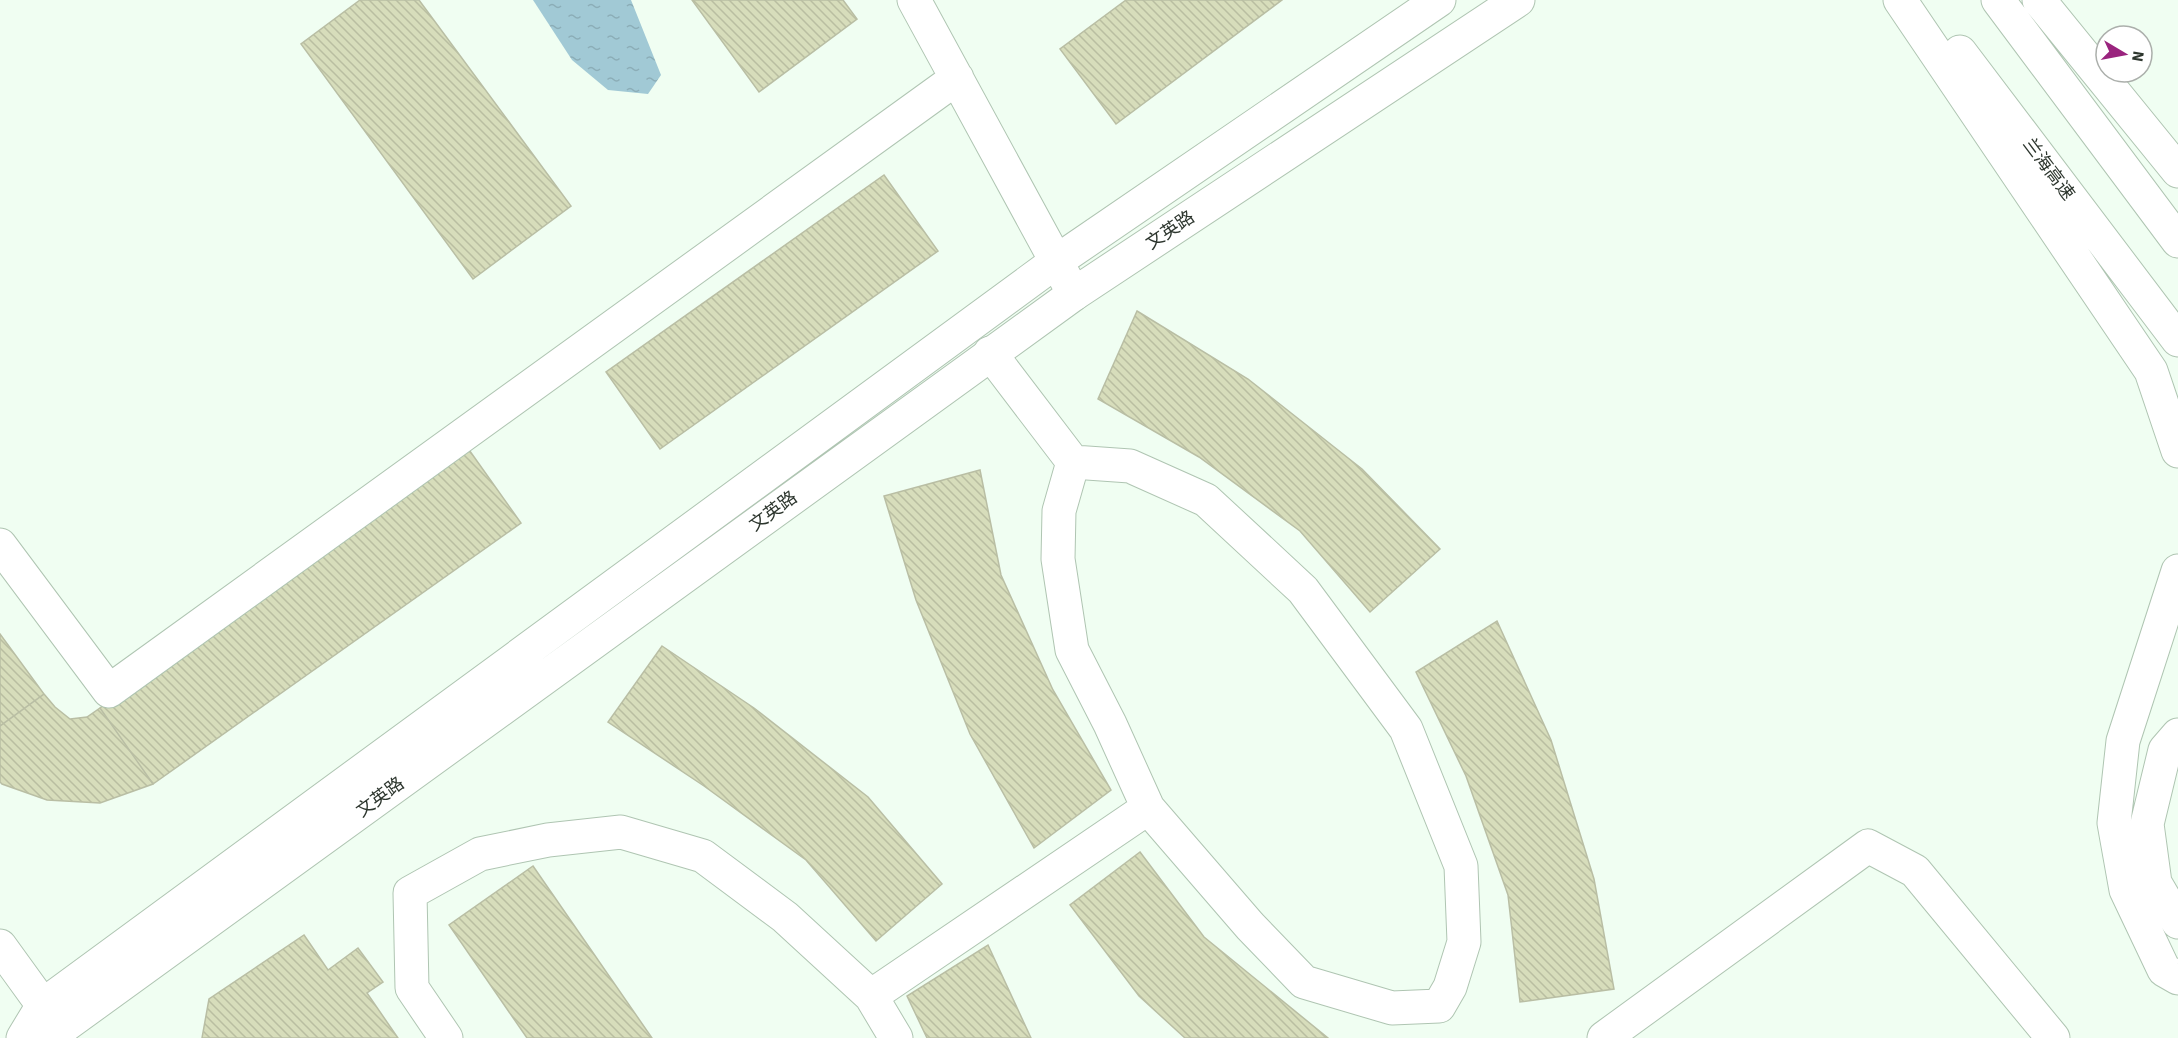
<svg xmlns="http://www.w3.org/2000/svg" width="2178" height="1038" font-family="'Source Sans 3','Noto Sans SC',sans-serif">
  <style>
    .water { fill: url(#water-ripples) }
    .building { fill: url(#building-back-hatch); stroke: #b9bea4; stroke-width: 1.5 }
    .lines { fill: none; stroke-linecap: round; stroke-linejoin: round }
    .minor-casing { stroke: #afc5b2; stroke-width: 35 }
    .major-casing { stroke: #afc5b2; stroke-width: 35 }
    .highway-casing { stroke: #afc5b2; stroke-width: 35 }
    .minor { stroke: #fff; stroke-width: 33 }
    .major { stroke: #fff; stroke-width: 33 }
    .highway { stroke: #fff; stroke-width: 33 }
    .labels { text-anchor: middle; stroke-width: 5; stroke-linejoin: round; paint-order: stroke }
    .street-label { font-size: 18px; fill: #2d362e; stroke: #fff }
  </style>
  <defs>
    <pattern id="water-ripples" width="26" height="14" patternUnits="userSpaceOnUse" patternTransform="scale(1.5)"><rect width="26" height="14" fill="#a1c9d5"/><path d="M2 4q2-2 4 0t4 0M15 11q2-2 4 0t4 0" fill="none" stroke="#8badb7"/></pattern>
    <pattern id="building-back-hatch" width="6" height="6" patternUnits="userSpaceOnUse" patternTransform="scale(1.5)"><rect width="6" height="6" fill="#d7ddbb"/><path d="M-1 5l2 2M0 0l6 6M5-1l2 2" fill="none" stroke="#b9bea1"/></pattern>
  </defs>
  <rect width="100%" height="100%" fill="#f0fef2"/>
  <path class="water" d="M533,0H631L661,75L648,94L608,90L572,60Z"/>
  <path class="building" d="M360,0H419L571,206L473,279L301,44Z
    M692,0H843L857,19L759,92Z
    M1126,0H1282L1116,124L1060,49Z
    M884,175L938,251L660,449L606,372Z
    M1137,311L1248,379L1362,469L1440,549L1370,612L1300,531L1199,457L1098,399Z
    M467,447L521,523L153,784L100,708Z
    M980,470L1001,575L1053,690L1111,790L1034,848L970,734L916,600L884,496Z
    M1497,621L1551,740L1594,879L1614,989L1520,1002L1508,895L1466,776L1416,672Z
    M0,634L44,694L0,726Z
    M662,646L754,708L868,797L942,884L876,941L806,860L704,786L608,722Z
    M44,694L55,707L70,719L87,717L100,708L153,784L100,803L47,800L2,784L0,782V726Z
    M1140,852L1204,937L1328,1038H1185L1139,996L1070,905Z
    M533,866L652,1038H527L449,925Z
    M304,935L328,970L358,948L383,982L367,993L398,1038H202L209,999Z
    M988,945L1031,1038H927L907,996Z"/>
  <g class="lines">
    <defs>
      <path id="minor" d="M914,0L1074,294
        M990,353L1073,462L1130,466L1206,500L1303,590L1406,729L1461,866L1464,942L1450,987L1439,1006L1392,1008L1304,982L1250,926L1148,808L1110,724L1072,650L1058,559L1059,511L1073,462
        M0,545L109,691L957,78
        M871,996L1148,808
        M446,1038L412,988L410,893L480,854L548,840L621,832L703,856L785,917L871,996L896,1038
        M1604,1038L1868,846L1915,871L2053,1038"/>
      <path id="major" d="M0,946L55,1022
        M23,1038L43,1005L1057,261L1439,0
        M40,1038L60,1029L1074,294L1518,0"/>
      <path id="highway" d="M1900,0L2151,371L2178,451
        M1998,0L2178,241
        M2039,0L2178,171
        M1960,52L2178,340
        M2178,571L2123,741L2114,823L2126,890L2164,970L2178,978
        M2178,735L2165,750L2147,824L2155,883L2178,922"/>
    </defs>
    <use href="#minor" class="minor-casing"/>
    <use href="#major" class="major-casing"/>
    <use href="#highway" class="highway-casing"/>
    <use href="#minor" class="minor"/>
    <use href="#major" class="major"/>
    <use href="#highway" class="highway"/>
  </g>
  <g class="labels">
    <g class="street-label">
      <text transform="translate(2049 169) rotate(53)" y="6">兰海高速</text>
      <text transform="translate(1170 230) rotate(-34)" y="6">文英路</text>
      <text transform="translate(773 511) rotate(-36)" y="6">文英路</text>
      <text transform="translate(380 797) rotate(-36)" y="6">文英路</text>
    </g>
  </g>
  <g transform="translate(2124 54) rotate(100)"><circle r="28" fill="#ffffff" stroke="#abafab" stroke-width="1.5"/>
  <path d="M0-4.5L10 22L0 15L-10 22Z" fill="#9a247e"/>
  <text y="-9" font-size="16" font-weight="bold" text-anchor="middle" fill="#2d362e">N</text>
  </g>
</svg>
